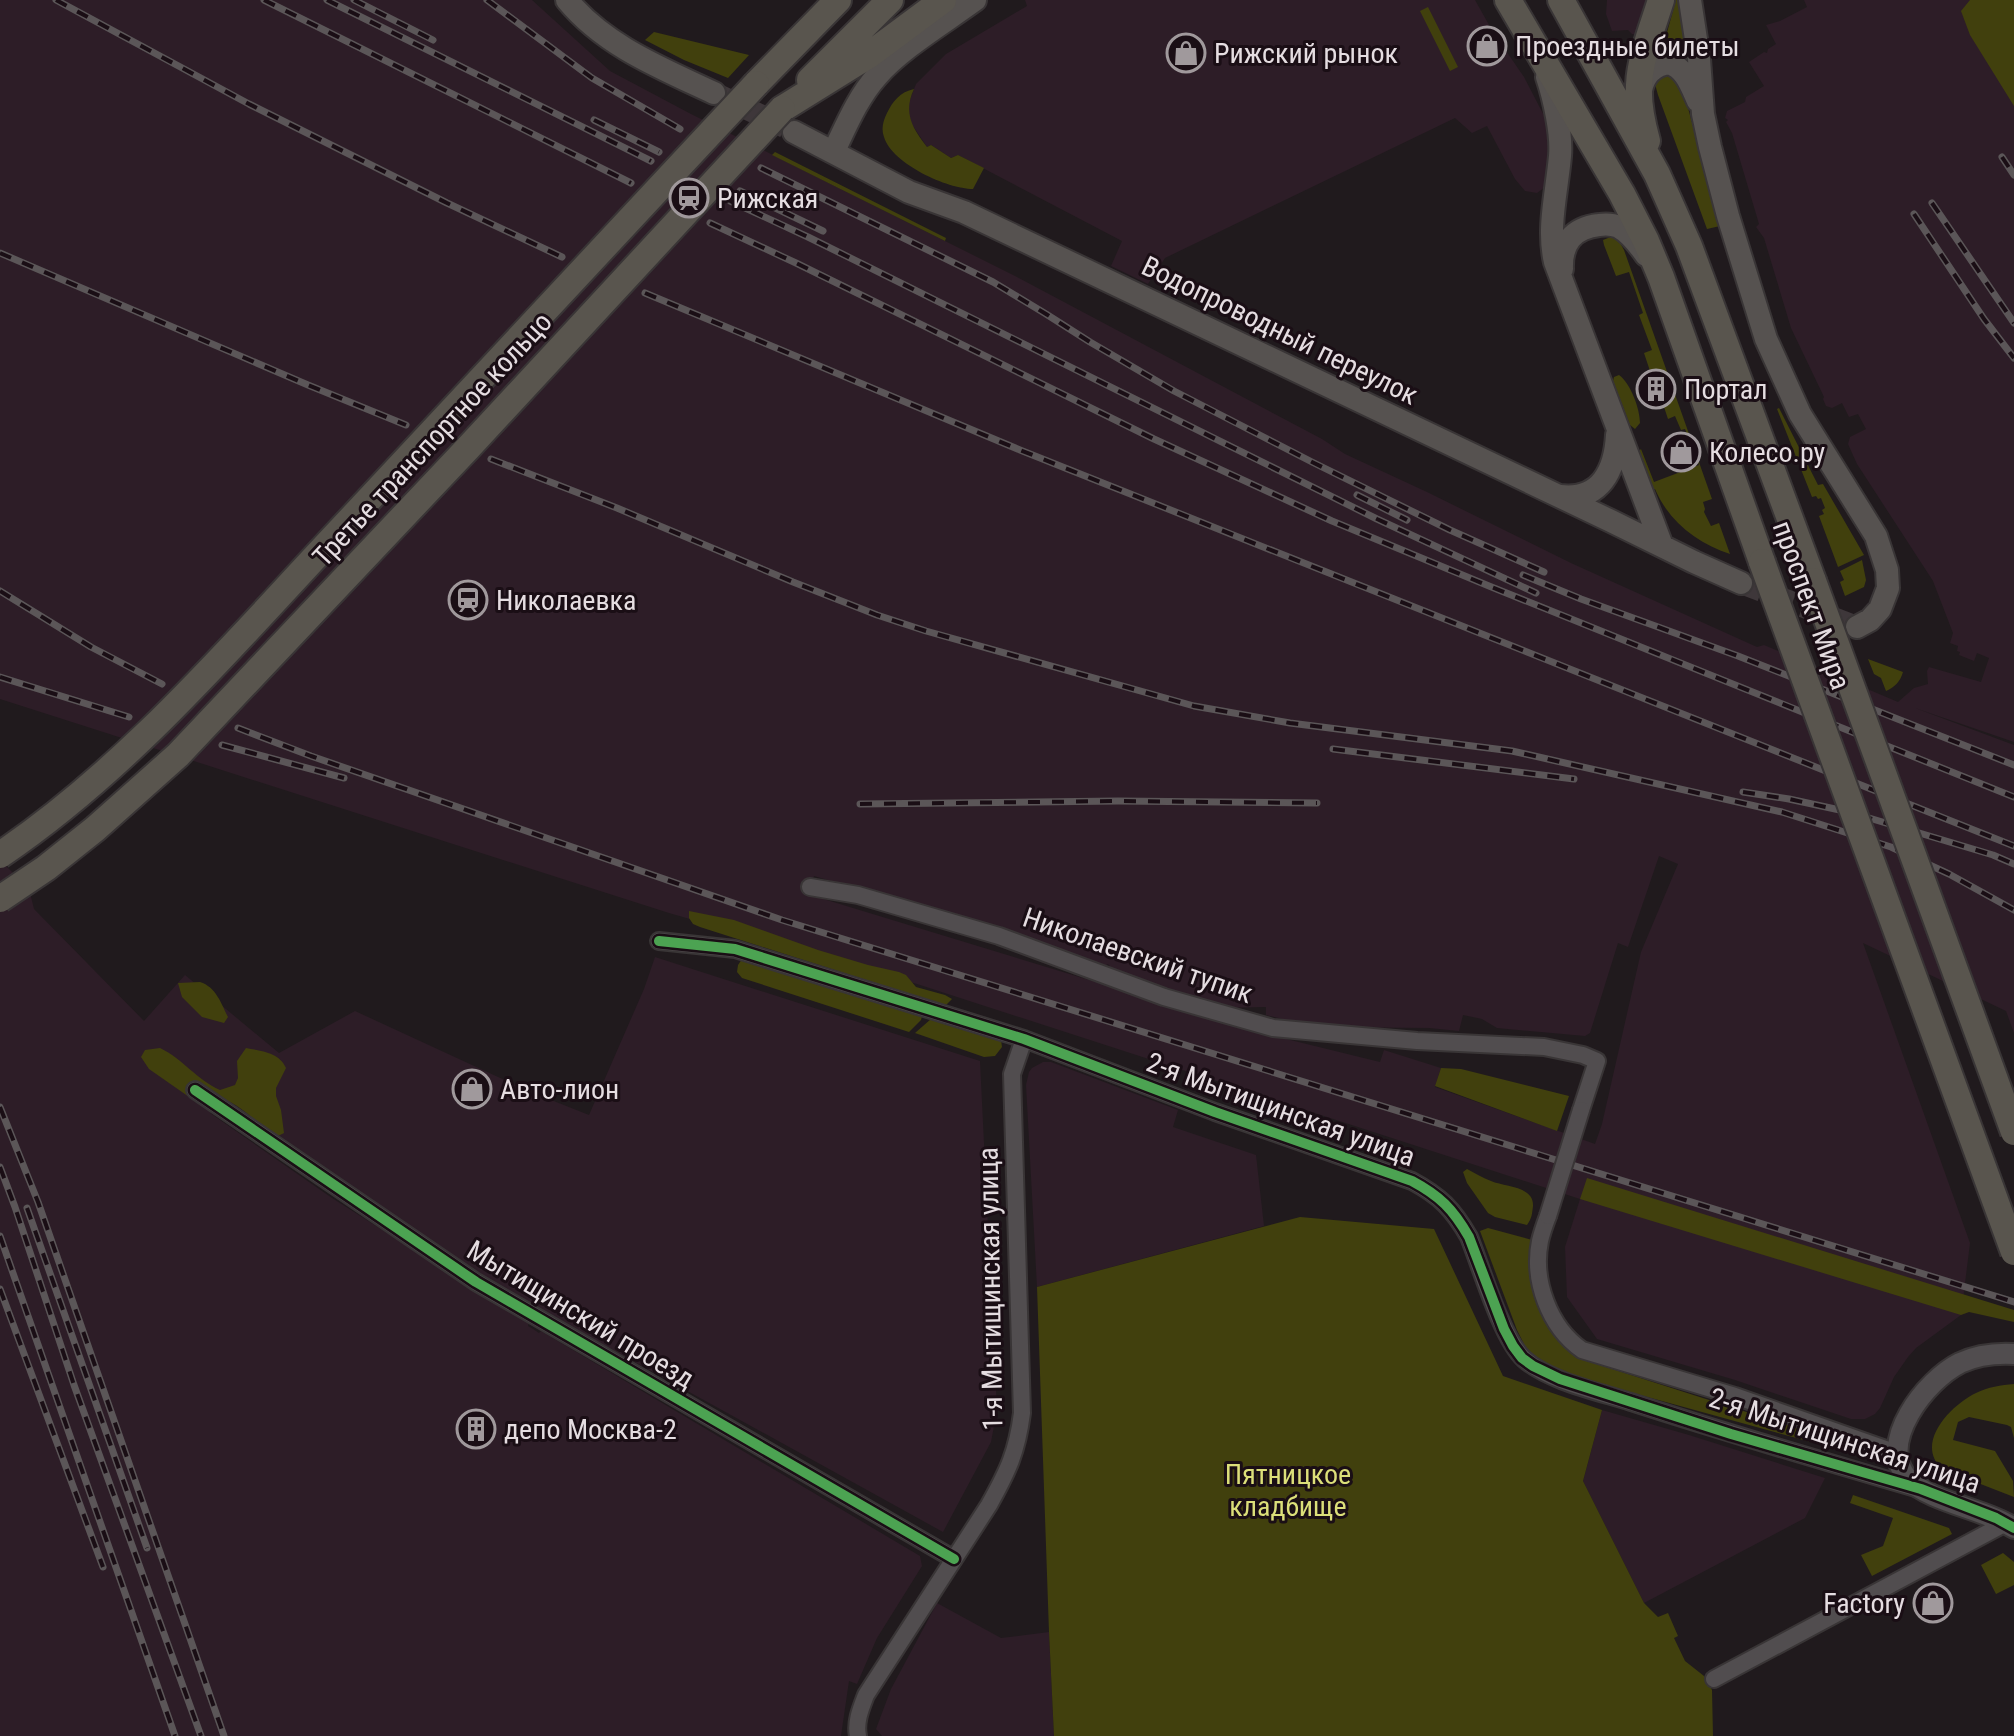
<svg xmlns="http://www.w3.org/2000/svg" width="2014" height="1736" font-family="'Roboto Condensed',sans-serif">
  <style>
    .built { fill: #2d1d27; fill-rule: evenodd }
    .green { fill: #41400d }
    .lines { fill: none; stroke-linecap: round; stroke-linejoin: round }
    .secondary-tunnel { stroke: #3e373a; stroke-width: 22; stroke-dasharray: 22 11; stroke-linecap: butt }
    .minor-casing { stroke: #393536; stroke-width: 20 }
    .tertiary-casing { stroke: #393536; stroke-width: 24 }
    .secondary-casing { stroke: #393536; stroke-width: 26 }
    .primary-casing { stroke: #393536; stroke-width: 30 }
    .minor { stroke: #514d4f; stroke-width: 16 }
    .tertiary { stroke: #514d4f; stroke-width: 20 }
    .secondary { stroke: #565250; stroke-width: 22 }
    .primary { stroke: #59554e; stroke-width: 26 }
    .rail-casing { stroke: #5b5658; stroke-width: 7 }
    .rail { stroke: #1a0e15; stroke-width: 4; stroke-dasharray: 12; stroke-linecap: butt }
    .minor-bridge-casing { stroke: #393536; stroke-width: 20; stroke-linecap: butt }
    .primary-bridge-casing { stroke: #393536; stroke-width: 30; stroke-linecap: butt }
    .minor-bridge { stroke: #514d4f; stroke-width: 16 }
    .primary-bridge { stroke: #59554e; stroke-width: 26 }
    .cycleway-casing { stroke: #1a0e15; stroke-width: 15 }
    .cycleway { stroke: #4ca352; stroke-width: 10 }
    .labels { text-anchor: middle; stroke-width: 6; stroke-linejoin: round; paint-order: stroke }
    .poi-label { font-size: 28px; fill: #e5dde1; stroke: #1a0e15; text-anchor: start }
    .street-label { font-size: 28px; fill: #e5dde1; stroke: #1a0e15 }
    .park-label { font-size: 28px; fill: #dcdf79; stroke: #1a0e15 }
  </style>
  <rect width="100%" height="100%" fill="#201a1d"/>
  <path class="built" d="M0,0H532L610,71L691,114L1015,276L1322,439L1345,454L1427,492L1571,563L1757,647L1764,645L1898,702L1914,688L1928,684L1927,671L1929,667L1981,682L1989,658L1977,653L1974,661L1959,655L1960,652L1957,651L1958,646L1950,643L1953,633L1933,581L1857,464L1848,444L1850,437L1866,429L1858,414L1849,417L1842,403L1832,408L1826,406L1823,399L1824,397L1791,328L1764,238L1756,227L1759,224L1732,133L1726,122L1728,120L1725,118L1727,111L1745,102L1746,97L1764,86L1749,62L1764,52L1767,53L1768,49L1776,44L1766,25L1780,21L1807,7L1804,0H2014V742L1915,708L2014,745V1033L2006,1011L1863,943L1970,1243L1961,1315L1916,1348L1908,1357L1894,1377L1880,1408L1875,1414L1865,1419H1851L1735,1380L1597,1339L1567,1297L1565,1247L1580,1199L917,984L669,913L0,699ZM1659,856L1678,864L1641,952L1602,1124L1595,1144L1435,1087L1441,1068L1384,1050L1380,1062L1270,1035L807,894L814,876L1038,942L1105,966L1108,964L1111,968L1151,982L1150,985L1216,1008L1266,1007V1015L1315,1027L1429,1028L1459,1031L1463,1015L1482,1019L1497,1028L1585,1036L1590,1033L1618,943L1628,947Z
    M1025,0H1475L1493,32L1524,77L1551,129L1548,185L1537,193L1525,191L1515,179L1487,126L1472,133L1455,118L1165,258L1148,284L1111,266L1122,241L958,155L951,158L931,145L927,147L911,123L908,111L909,102L916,84L946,54L1027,6Z
    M1607,0H1652L1636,35L1632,34L1628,30L1612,31L1606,14Z
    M0,860L29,889L34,909L144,1021L185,975L279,1053L355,1011L526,1090L589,1115L644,989L655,957L980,1061L997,1410L991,1442L943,1532L481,1277L221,1095L210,1113L332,1198L529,1323L528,1326L533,1329L539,1333L541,1331L920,1556L922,1566L877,1638L857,1684L849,1681L841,1736H0Z
    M1043,1062H1051L1178,1110L1173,1127L1256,1155L1264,1226L1037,1287L1026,1085L1029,1072L1032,1068Z
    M1602,1410L1689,1435L1825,1478L1805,1518L1644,1603L1583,1481Z
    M937,1603L1001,1638L1049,1632L1054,1736H882L876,1729L891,1689Z"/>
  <path class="green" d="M1676,0H1683L1688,47C1681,47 1669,43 1666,36Z
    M1970,0H2014V106L1970,35L1961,11Z
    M1428,7L1458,67L1450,71L1420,11Z
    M654,32L749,55L728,78L684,60L645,40Z
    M1668,72L1681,82L1720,226L1707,229L1658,95L1655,84L1656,78Z
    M914,89C903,112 912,128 927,147L931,145L951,158L958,155L984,168L973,189C948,189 892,164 884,137C881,129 883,121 887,113C893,101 900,92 914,89Z
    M775,152L946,238L945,241L772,155Z
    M1613,236L1619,241L1624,250L1712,499L1703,502L1705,509L1704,512L1711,526L1719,523L1730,554C1697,543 1669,522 1655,489L1651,490L1637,453L1641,449L1654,482L1699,465L1685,429L1681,430L1675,416L1668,419L1663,404L1674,400L1663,370L1651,374L1644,353L1652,350L1639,315L1643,313L1629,272L1616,276L1604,245L1603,240Z
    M1619,375C1631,384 1640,409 1640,423L1635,429L1630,425L1613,381L1614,377Z
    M1779,408L1818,485L1823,484L1864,555L1838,567L1819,516L1824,514L1822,510L1825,508L1821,498L1818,499L1816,496L1812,497L1777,409Z
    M1862,560L1866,580L1864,587L1845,596L1840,582L1844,580L1840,571Z
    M1868,659L1903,672C1900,682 1895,687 1886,691L1881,678L1874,674Z
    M689,911L734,920L818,950L868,965L899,972L906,975L916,987L945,995L952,999L946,1005L938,1003L700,927L693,924L689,918Z
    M742,959L920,1013L922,1016L921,1020L909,1032L742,978L737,972L738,965Z
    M200,982C216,987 221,1003 228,1017L224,1023L202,1017L182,997L178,983Z
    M931,1019L998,1038L1001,1040L1002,1047L995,1056L984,1057L915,1033Z
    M160,1048C183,1059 197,1080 220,1090L235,1085L238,1078L237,1061L246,1048C261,1051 279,1052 286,1068L276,1088V1096L281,1110L284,1133L278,1136C256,1125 239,1100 214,1097L202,1106L149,1069L141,1057L145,1050Z
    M1441,1068L1461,1069L1569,1096L1557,1131L1435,1086Z
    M1467,1169C1475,1173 1483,1178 1491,1181C1505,1187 1534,1186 1533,1206C1532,1214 1532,1218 1527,1225L1495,1217L1488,1213L1467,1183L1463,1172Z
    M1587,1178L2014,1310V1322L1969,1312L1961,1315L1580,1199Z
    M1300,1217L1434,1229L1503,1376L1602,1410L1583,1481L1644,1603L1658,1617L1668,1613L1678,1636L1674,1638L1685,1661L1704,1676L1712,1690L1713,1736H1054L1049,1632L1037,1287Z
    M1488,1228L1532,1240C1528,1287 1538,1330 1578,1358L1853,1446L1856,1449L1855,1452L1851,1453L1622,1390L1568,1373L1541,1362L1527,1350L1517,1330L1480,1231Z
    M2014,1384V1438L2011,1427L2007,1425L1969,1417L1958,1422L1953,1440L1995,1451L2013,1481L2014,1497L1942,1469C1914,1443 1951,1405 1976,1393C1988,1387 2001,1385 2014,1384Z
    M1853,1495L1949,1528L1952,1534L1872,1576L1861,1555L1883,1546L1893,1518L1850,1503Z
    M2003,1553L2014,1562V1585L1996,1594L1981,1565Z"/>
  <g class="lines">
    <path class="secondary-tunnel" d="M714,93L785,127
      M1741,583L1857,627"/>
    <defs>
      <path id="minor" d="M810,887L858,895L999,936L1164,997L1273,1028L1417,1041L1544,1047L1583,1055L1597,1061L1581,1110
        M659,941L735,949L1024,1039L1215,1112L1412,1181C1440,1196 1453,1209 1469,1237C1481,1267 1502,1339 1524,1359C1548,1381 1600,1392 1631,1402C1727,1433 1823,1461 1919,1489
        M195,1090L476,1282L954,1559
        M1548,1216C1545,1224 1542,1232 1540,1241C1532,1280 1549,1327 1582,1350L1735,1396L1897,1453
        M1714,1679L2006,1523
        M858,1736C855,1722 861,1708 866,1695L989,1505C1008,1471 1017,1452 1022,1413L1012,1074L1024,1039"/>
      <path id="tertiary" d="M2014,1354C1995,1353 1977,1355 1960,1363C1926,1380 1876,1443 1908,1479C1930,1502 1985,1509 2014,1528"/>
      <path id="secondary" d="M567,0C605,46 661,68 714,93
        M1690,0L1699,59L1703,114L1710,147L1728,216L1766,339L1800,414L1876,536L1887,570L1888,588L1880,609L1870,620L1857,627
        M1547,77C1554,98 1562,134 1560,156C1557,191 1547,228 1555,262L1662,546
        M1641,90C1644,75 1653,65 1669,63C1686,69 1691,86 1698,101
        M794,132L909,192L964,212L1611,521L1694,562L1741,583
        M834,151C846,126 858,97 877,76C900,49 945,22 975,0
        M1562,269C1561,243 1573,228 1599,225C1606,224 1612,224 1619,227C1630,233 1639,245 1646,255
        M1560,496C1601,501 1615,470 1617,435"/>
      <path id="primary" d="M1508,0L1622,194L1646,241L1661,277L1762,562
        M1561,0L1657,174L1689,246L1813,581
        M810,80L890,0
        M756,84L838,0
        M782,109L869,55L943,0
        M1647,141C1642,123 1638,103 1639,85C1640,58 1653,26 1661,0"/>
    </defs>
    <use href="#minor" class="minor-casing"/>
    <use href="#tertiary" class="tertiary-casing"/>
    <use href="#secondary" class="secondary-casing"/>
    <use href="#primary" class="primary-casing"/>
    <use href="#minor" class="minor"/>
    <use href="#tertiary" class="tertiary"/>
    <use href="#secondary" class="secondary"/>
    <use href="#primary" class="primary"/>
    <defs>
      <path id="rail" d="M56,0L249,104L447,203L562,257
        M264,0L631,183
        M327,0L651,161
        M354,0L433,40
        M487,0L592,78L680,129
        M594,120L659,152
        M2002,157L2014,175
        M761,168L993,282L1046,314L1090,342L1174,391L1312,462L1450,530L1544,572
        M740,191L823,231
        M730,201L808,237L1377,519L1536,593
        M1932,203L2014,323
        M1914,214L1984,319L2014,358
        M710,223L796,263L1154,439L1332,521L1489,586L2014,797
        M0,253L308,385L406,425
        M645,293L1020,450L2014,846
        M491,459L617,508L793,582L877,615L926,631L1194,706L1290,723L1512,751L1782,812L1891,847L1949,874L2014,910
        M1357,495L1407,520
        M1523,575L1581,599L1738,656L2014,765
        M0,591L91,647L162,684
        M0,677L129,717
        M238,728L311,756L782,920L2014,1302
        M222,745L344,778
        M1333,749L1574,779
        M1743,792L1789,799L1849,812L1993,855L2014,864
        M860,804L1118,801L1317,803
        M0,1107L38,1202L224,1736
        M0,1167L15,1207L74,1385L201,1736
        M27,1208L147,1548
        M0,1236L175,1736
        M0,1289L103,1567"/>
    </defs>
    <use href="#rail" class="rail-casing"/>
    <use href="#rail" class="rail"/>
    <defs>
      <path id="minor-bridge" d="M1548,1216L1581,1110"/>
      <path id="primary-bridge" d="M1762,562L2014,1252
        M1813,581L2014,1132
        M0,855C127,769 228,650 332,539C474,388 615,236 756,84
        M0,899L46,868L95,829L178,755L468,448L782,109"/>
    </defs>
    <use href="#minor-bridge" class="minor-bridge-casing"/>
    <use href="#primary-bridge" class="primary-bridge-casing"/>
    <use href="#minor-bridge" class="minor-bridge"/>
    <use href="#primary-bridge" class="primary-bridge"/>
    <defs>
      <path id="cycleway" d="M659,941L735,949L1024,1039L1215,1112L1412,1181C1440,1196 1453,1209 1469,1237L1504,1329L1513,1346L1522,1358L1533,1366L1560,1379L1731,1434L1921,1489L1996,1518L2014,1528
        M195,1090L476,1282L954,1559"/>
    </defs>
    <use href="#cycleway" class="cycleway-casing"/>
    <use href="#cycleway" class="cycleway"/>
  </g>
  <defs>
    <symbol id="shop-ring" viewBox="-11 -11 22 22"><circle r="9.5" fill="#1a0e15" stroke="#a0999c" stroke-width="1.5"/><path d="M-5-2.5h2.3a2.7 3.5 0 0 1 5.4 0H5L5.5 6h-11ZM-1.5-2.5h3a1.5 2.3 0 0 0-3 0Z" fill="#a0999c"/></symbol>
    <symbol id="station-ring" viewBox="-11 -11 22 22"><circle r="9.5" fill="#1a0e15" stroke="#a0999c" stroke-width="1.5"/><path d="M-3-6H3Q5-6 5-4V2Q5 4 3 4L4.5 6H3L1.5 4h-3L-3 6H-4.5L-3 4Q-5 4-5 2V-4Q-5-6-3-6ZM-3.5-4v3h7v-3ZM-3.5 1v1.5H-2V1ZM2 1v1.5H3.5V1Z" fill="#a0999c"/></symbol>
    <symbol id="building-ring" viewBox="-11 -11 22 22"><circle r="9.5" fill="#1a0e15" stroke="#a0999c" stroke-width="1.5"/><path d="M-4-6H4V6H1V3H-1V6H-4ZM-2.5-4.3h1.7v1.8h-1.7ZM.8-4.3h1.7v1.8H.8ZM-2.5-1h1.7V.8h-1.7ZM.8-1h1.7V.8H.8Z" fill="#a0999c"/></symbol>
  </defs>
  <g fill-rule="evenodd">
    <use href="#shop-ring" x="1465" y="24" width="44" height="44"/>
    <use href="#shop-ring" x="1164" y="31" width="44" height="44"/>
    <use href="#station-ring" x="667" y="176" width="44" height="44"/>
    <use href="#building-ring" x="1634" y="367" width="44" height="44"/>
    <use href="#shop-ring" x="1659" y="430" width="44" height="44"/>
    <use href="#station-ring" x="446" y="578" width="44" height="44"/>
    <use href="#shop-ring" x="450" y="1067" width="44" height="44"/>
    <use href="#building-ring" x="454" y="1407" width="44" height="44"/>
    <use href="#shop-ring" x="1911" y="1581" width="44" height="44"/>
  </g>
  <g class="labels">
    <g class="poi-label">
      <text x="1515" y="56">Проездные билеты</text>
      <text x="1214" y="63">Рижский рынок</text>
      <text x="717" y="208">Рижская</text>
      <text x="1684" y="399">Портал</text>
      <text x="1709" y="462">Колесо.ру</text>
      <text x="496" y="610">Николаевка</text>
      <text x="500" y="1099">Авто-лион</text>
      <text x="504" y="1439">депо Москва-2</text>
      <text x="1905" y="1613" text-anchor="end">Factory</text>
    </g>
    <g class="street-label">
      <text transform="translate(1280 330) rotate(26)" y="10">Водопроводный переулок</text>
      <text transform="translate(432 439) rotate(-47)" y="10">Третье транспортное кольцо</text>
      <text transform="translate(1812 605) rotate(70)" y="10">проспект Мира</text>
      <text transform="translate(1138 955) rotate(19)" y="10">Николаевский тупик</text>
      <text transform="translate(1281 1109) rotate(20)" y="10">2-я Мытищинская улица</text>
      <text transform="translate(990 1289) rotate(-91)" y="10">1-я Мытищинская улица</text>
      <text transform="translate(581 1314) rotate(31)" y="10">Мытищинский проезд</text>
      <text transform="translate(1845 1440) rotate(18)" y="10">2-я Мытищинская улица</text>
    </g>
    <g class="park-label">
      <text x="1288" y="1484">Пятницкое<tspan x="1288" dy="32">кладбище</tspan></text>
    </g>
  </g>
</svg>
